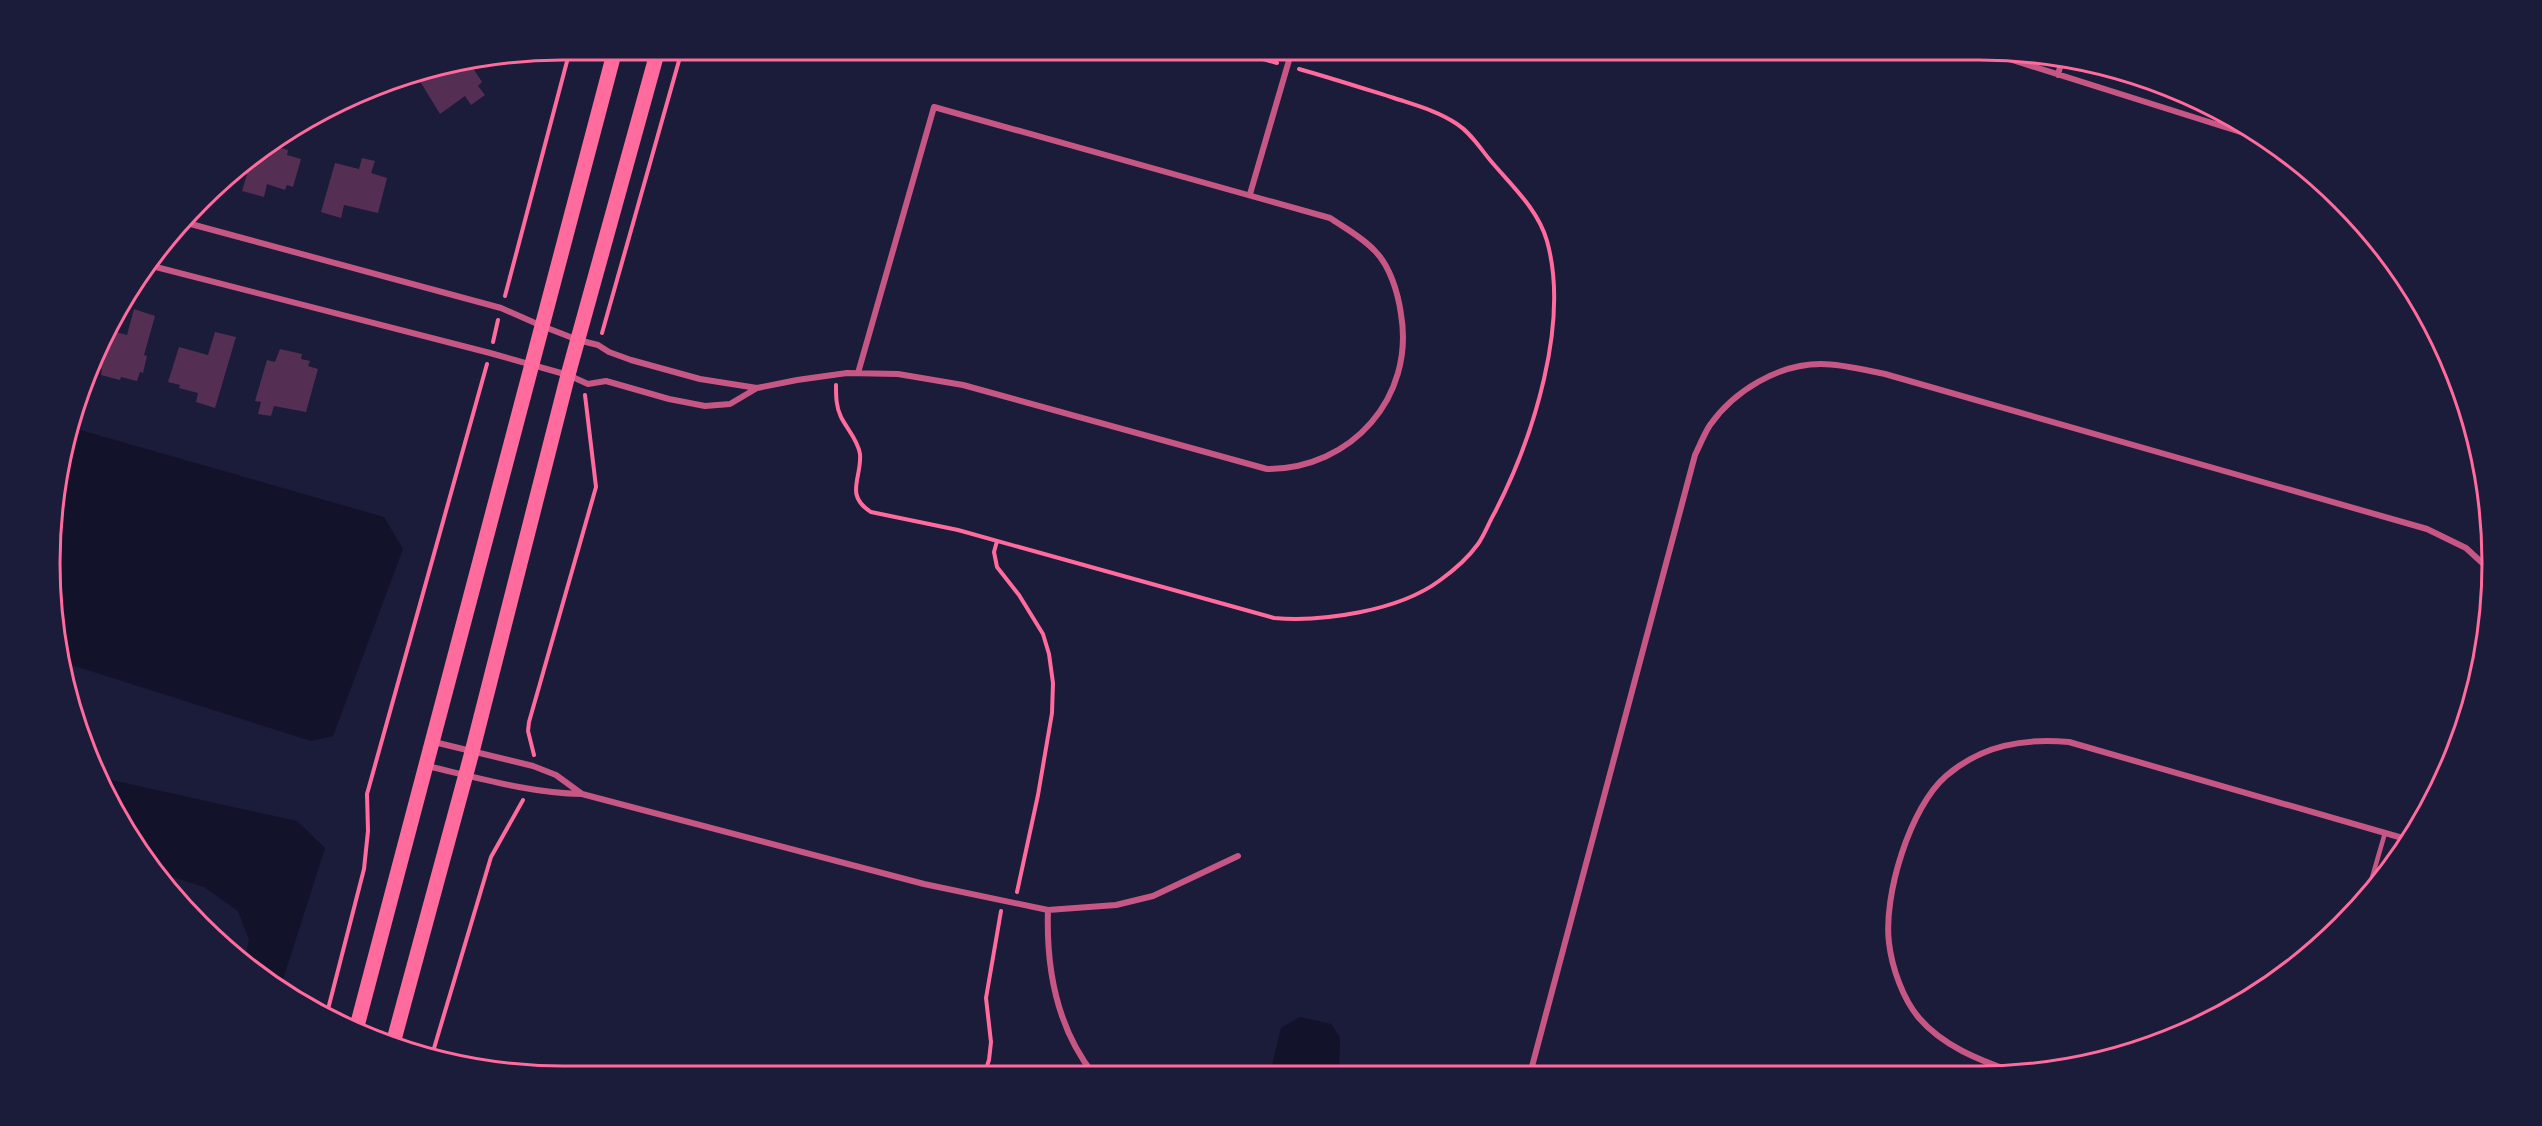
<svg xmlns="http://www.w3.org/2000/svg" width="2542" height="1126" font-family="Inter,sans-serif">
  <style>
    .water { fill: #12122b }
    .building { fill: #542f53 }
    .lines { fill: none; stroke-linecap: round; stroke-linejoin: round }
    .path { stroke: #ff6b9d; stroke-width: 4 }
    .service { stroke: #c65784; stroke-width: 4.5 }
    .minor { stroke: #c65784; stroke-width: 6 }
    .primary { stroke: #ff6b9d; stroke-width: 15 }
    .rim { fill: none; stroke: #ff6b9d; stroke-width: 3 }
  </style>
  <rect width="100%" height="100%" fill="#1b1b3a"/>
  <path class="water" d="M73,428L384,517L403,549L333,736L311,741L59,661L50,563L59,463Z
    M103,778L297,821L325,848L280,989L244,963L249,940L238,911L204,887L163,874L118,820Z
    M1300,1017L1331,1024L1340,1037L1339,1074H1270L1281,1028Z"/>
  <path class="building" d="M471,65L482,82L478,86L485,95L471,105L465,96L440,114L418,78L427,72Z
    M273,146L288,150L287,155L301,159L293,187L287,185L285,190L267,184L264,197L242,191L252,157L263,149L271,151Z
    M362,158L375,161L371,173L387,178L378,213L344,205L341,218L321,212L335,163L359,169Z
    M134,309L155,316L144,355L147,356L143,373L140,372L137,381L121,377L120,380L101,375L102,369L95,367L112,323L118,325L116,332L127,335Z
    M215,332L236,337L215,408L196,402L198,393L179,388L180,385L168,382L179,347L208,355Z
    M280,349L302,354L301,359L310,361L308,366L318,369L306,412L274,406L271,416L258,414L261,402L255,401L267,360L275,362Z"/>
  <g class="lines">
    <path class="path" d="M1232,50L1277,63
      M505,296L570,50
      M602,333L682,50
      M493,342L498,320
      M836,385C836,396 836,407 841,417C847,429 858,440 860,454C862,478 844,495 871,512L958,530L1274,618C1323,622 1398,611 1439,581C1453,571 1468,558 1478,544C1485,534 1489,522 1495,512C1533,438 1570,323 1547,241C1538,209 1511,185 1490,160C1480,148 1471,133 1457,124C1438,111 1415,105 1394,98C1362,88 1331,78 1299,69
      M997,541L994,552L997,567L1019,595L1043,634L1049,654L1053,683L1052,713L1038,795L1017,892
      M534,755L528,731L529,722L596,487L585,395
      M326,1017L364,869L368,831L367,794L487,364
      M432,1055L491,857L523,800
      M984,1075L989,1060L991,1042L986,998L1001,911"/>
    <path class="service" d="M2367,895L2385,833"/>
    <path class="minor" d="M1981,50L2266,140
      M2058,75L2061,63
      M1250,194L1292,50
      M187,223L501,308L542,326L578,340L598,345L609,352L631,360L700,379L757,388
      M152,266L490,353L568,375L588,384L606,381L669,399L705,406L730,404L757,388L797,380L847,373L898,374L963,385L1267,469C1352,469 1415,397 1401,314C1398,293 1390,266 1375,251C1362,237 1345,228 1330,218L934,107L858,373
      M434,742L533,766L556,775L582,794
      M427,766C479,778 530,793 582,794L924,884L1048,910L1116,905L1153,896L1238,856
      M1048,910C1046,969 1057,1028 1094,1075
      M2013,1072C1979,1060 1943,1046 1919,1018C1903,999 1892,968 1889,943C1883,896 1910,807 1946,776C1982,745 2024,738 2069,742L2406,839
      M1530,1074L1695,455C1700,445 1704,434 1710,425C1734,391 1778,364 1821,364C1842,364 1865,370 1885,374L2427,529L2466,548L2490,570"/>
    <path class="primary" d="M356,1030L615,50
      M392,1047L472,752L568,375L658,50"/>
  </g>
  <path d="M0 0H2542V1126H0ZM563 60H1979A503 503 0 0 1 2482 563V563A503 503 0 0 1 1979 1066H563A503 503 0 0 1 60 563V563A503 503 0 0 1 563 60Z" fill="#1b1b3a" fill-rule="evenodd"/>
  <path class="rim" d="M563 60H1979A503 503 0 0 1 2482 563V563A503 503 0 0 1 1979 1066H563A503 503 0 0 1 60 563V563A503 503 0 0 1 563 60Z"/>
</svg>
